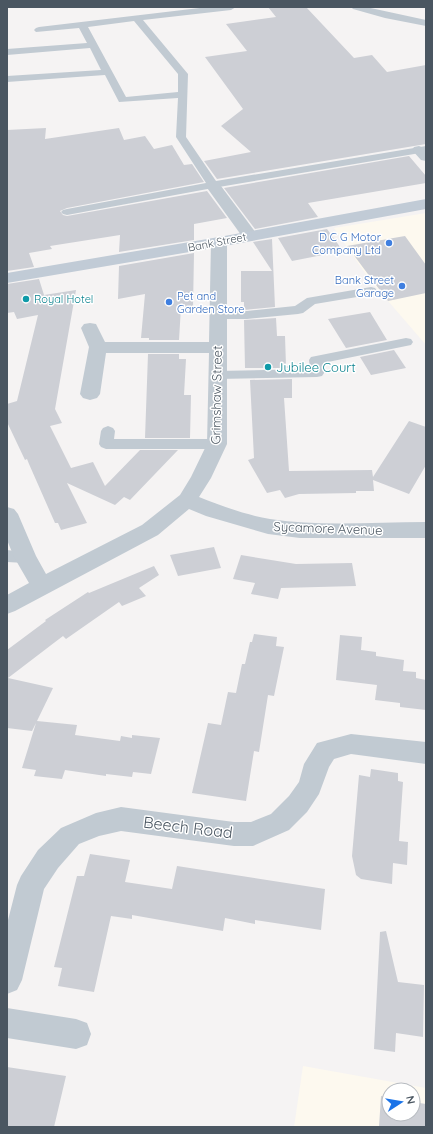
<svg xmlns="http://www.w3.org/2000/svg" width="433" height="1134" font-family="Quicksand,sans-serif">
  <style>
    .commercial { fill: #fdf9ef; fill-rule: evenodd }
    .building { fill: #cdcfd5 }
    .lines { fill: none; stroke-linecap: round; stroke-linejoin: round }
    .lane { fill: #c1cad2; fill-rule: evenodd }
    .street { fill: #c1cad2; fill-rule: evenodd }
    .secondary { fill: #c1cbd6; fill-rule: evenodd }
    .shop-dot { fill: #3f7fe0; stroke: #fff; stroke-width: 1.5 }
    .culture-dot { fill: #0f9aa8; stroke: #fff; stroke-width: 1.5 }
    .labels { text-anchor: middle; stroke-width: 3; stroke-linejoin: round; paint-order: stroke }
    .far-shop-label { font-size: 11px; fill: #366cbe; stroke: #fff; text-anchor: end }
    .far-street-label { font-size: 11px; fill: #4a5661; stroke: #fff }
    .far-culture-label { font-size: 11px; fill: #0d838f; stroke: #fff; text-anchor: start }
    .culture-label { font-size: 13px; fill: #0d838f; stroke: #fff; text-anchor: start }
    .street-label { font-size: 13px; fill: #4a5661; stroke: #fff }
    .near-street-label { font-size: 16px; fill: #4a5661; stroke: #fff }
  </style>
  <rect width="100%" height="100%" fill="#f5f3f3"/>
  <path class="commercial" d="M426,213V345L369,279L334,228Z
    M303,1066L426,1088V1127H294ZM389,1090H413V1114H389Z"/>
  <path class="building" d="M268,7H306L354,58L372,55L387,72L426,65V144L217,179L204,161L251,152L221,126L243,109L205,57L247,51L226,24L276,17Z
    M46,128L45,139L119,128L124,140L145,136L154,149L172,145L184,165L192,164L204,182L67,208L60,211L63,215L67,216L207,191L227,218L194,224V240L119,252L120,235L50,246L52,249L29,253L34,267L7,271V130Z
    M409,156L426,176V183L308,203L318,217L255,229L224,188Z
    M327,229L343,251L292,261L278,238Z
    M405,236L426,265V293L388,301L347,246Z
    M272,239L275,307L244,310V302H241V271H272L253,242Z
    M194,253L193,308L181,307L179,340H149V338H141L145,294L118,299L119,266Z
    M39,279L44,295L76,290L55,409L62,423L50,426L71,468L93,462L105,486L140,450H178L130,500L124,497L115,505L67,483L87,523L61,530L58,523H55L29,464L27,459L25,460L7,422V404L17,401L38,315L17,319L14,312L7,313V284Z
    M370,312L387,340L346,348L328,319Z
    M276,318L277,336H285L286,366H291V368H245L244,320Z
    M394,350L406,368L371,375L360,357Z
    M148,354H179V359H186L184,395H191L190,438H145Z
    M292,379V398H284L289,471L372,470L373,477L409,421L426,427V465L409,494L373,480L374,491H356V493L299,494L285,498L280,490L267,493L248,460L254,458L250,380Z
    M214,547L221,568L178,576L170,555Z
    M241,555L296,564L352,563L356,586L281,588L278,599L251,594L255,583L233,579Z
    M154,566L159,575L139,588L146,596L122,606L119,602L66,639L63,636L8,678L53,688L37,721L77,725L75,735L120,741L121,736L132,738V735L160,738L151,774L133,772L132,777L106,774V776L65,770L62,779L34,776L36,770L22,768L36,723L32,731L7,728V650L46,621L45,620L88,592L89,593Z
    M254,634L277,637L276,646L284,647L274,696L268,695L259,752L254,751L246,801L192,793L208,723L221,725L228,692L236,693L242,664H245L250,642H252Z
    M340,635L362,637L361,650L376,652V656L404,660L403,671L416,672V678L426,680V710L400,707V703L375,700L377,685L336,680Z
    M371,769L398,773V781L403,782L399,841L408,842L407,865L393,863L392,884L361,879L356,875L352,856L359,775L370,777Z
    M90,854L130,860L125,882L172,889L177,866L325,889L321,930L255,920V924L225,918L223,931L132,915V919L111,916L94,992L58,986L62,968L54,967L77,876H84Z
    M386,931L398,982L424,985L423,1037L396,1033L395,1052L374,1049L380,932Z
    M7,1067L66,1076L54,1127H7Z
    M381,1096L389,1098V1114H413V1102L426,1104V1127H379Z"/>
  <g class="lines">
    <path class="lane" d="M208,7H236L231,10L143,20L188,74L186,137L216,181L426,146V152L213,188L67,215L63,214L61,212L63,210L67,209L206,183L176,137L178,98L119,102L105,75L7,82V76L101,70L90,48L7,55V49L87,43L79,28L36,32L34,30L36,28L39,27ZM134,21L178,74V92L126,97L88,27Z
      M351,7H366L426,20V26L385,18L353,9Z
      M371,287L375,288L377,291L375,294L315,304L303,313L298,314L247,319H218L213,318L212,315L213,312L218,311H247L295,306L307,298Z
      M406,338L411,339L413,342L411,345L323,363L324,373L322,376L317,377L217,379L212,378L210,375L212,372L217,371L310,369L309,360L311,357Z
      M108,426L113,428L115,431L114,439H217L222,441L224,444L222,447L217,449H106L101,447L99,444L101,431L103,428Z
      M7,550L31,553L33,557L31,561L25,563L7,562Z"/>
    <path class="street" d="M419,146L426,149V161L421,160L412,150L414,147Z
      M213,180L218,182L256,233L258,236L256,239L250,241L244,239L205,185L208,182Z
      M219,237L225,239L227,242V444L211,478L199,497C222,506 246,515 270,519C321,527 374,522 426,522V538H300L268,534L206,516L189,509L158,535L15,611L7,614V595L29,583L14,557L7,540V507L14,509L18,514L36,556L46,574L142,525L180,495L191,477L207,444L209,353H106L100,394L97,398L90,400L83,398L80,394L89,347L81,328L84,324L90,323L96,324L105,342H209L211,242L213,239Z
      M351,734L426,742V764L351,754L334,759L329,767L319,794L307,812L289,830L253,846H234L121,831L99,836L79,844L58,868L44,889L22,980L17,990L7,994V924L17,885L21,876L38,850L61,828L96,813L121,807L234,822H251L271,814L289,796L299,782L304,764L317,743Z
      M7,1008L76,1019L87,1023L91,1034L87,1045L76,1049L7,1038Z"/>
    <path class="secondary" d="M426,199V209L219,247L7,283V273L219,237Z"/>
  </g>
  <g class="shop-dot">
    <circle cx="389" cy="243" r="4"/>
    <circle cx="402" cy="286" r="4"/>
    <circle cx="169" cy="302" r="4"/>
  </g>
  <g class="culture-dot">
    <circle cx="26" cy="299" r="4"/>
    <circle cx="268" cy="367" r="4"/>
  </g>
  <g class="labels">
    <g class="far-shop-label">
      <text x="381" y="241">D C G Motor<tspan x="381" dy="13">Company Ltd</tspan></text>
      <text x="394" y="284">Bank Street<tspan x="394" dy="13">Garage</tspan></text>
      <text x="177" y="300" text-anchor="start">Pet and<tspan x="177" dy="13">Garden Store</tspan></text>
    </g>
    <g class="far-street-label">
      <text transform="translate(217 242) rotate(-11)" y="4">Bank Street</text>
    </g>
    <g class="far-culture-label">
      <text x="34" y="303">Royal Hotel</text>
    </g>
    <g class="culture-label">
      <text x="276" y="372">Jubilee Court</text>
    </g>
    <g class="street-label">
      <text transform="translate(216 395) rotate(-89)" y="5">Grimshaw Street</text>
      <text transform="translate(328 528) rotate(2)" y="5">Sycamore Avenue</text>
    </g>
    <g class="near-street-label">
      <text transform="translate(188 827) rotate(7)" y="6">Beech Road</text>
    </g>
  </g>
  <rect width="433" height="1134" fill="none" stroke="#4a5661" stroke-width="16"/>
  <g transform="translate(401 1102) rotate(78)"><circle r="19" fill="#ffffff" stroke="#b7bbc0"/>
  <path d="M0-3L7 15L0 10L-7 15Z" fill="#1a73e8"/>
  <text y="-6" font-size="11" font-weight="bold" text-anchor="middle" fill="#4a5661">N</text>
  </g>
</svg>
